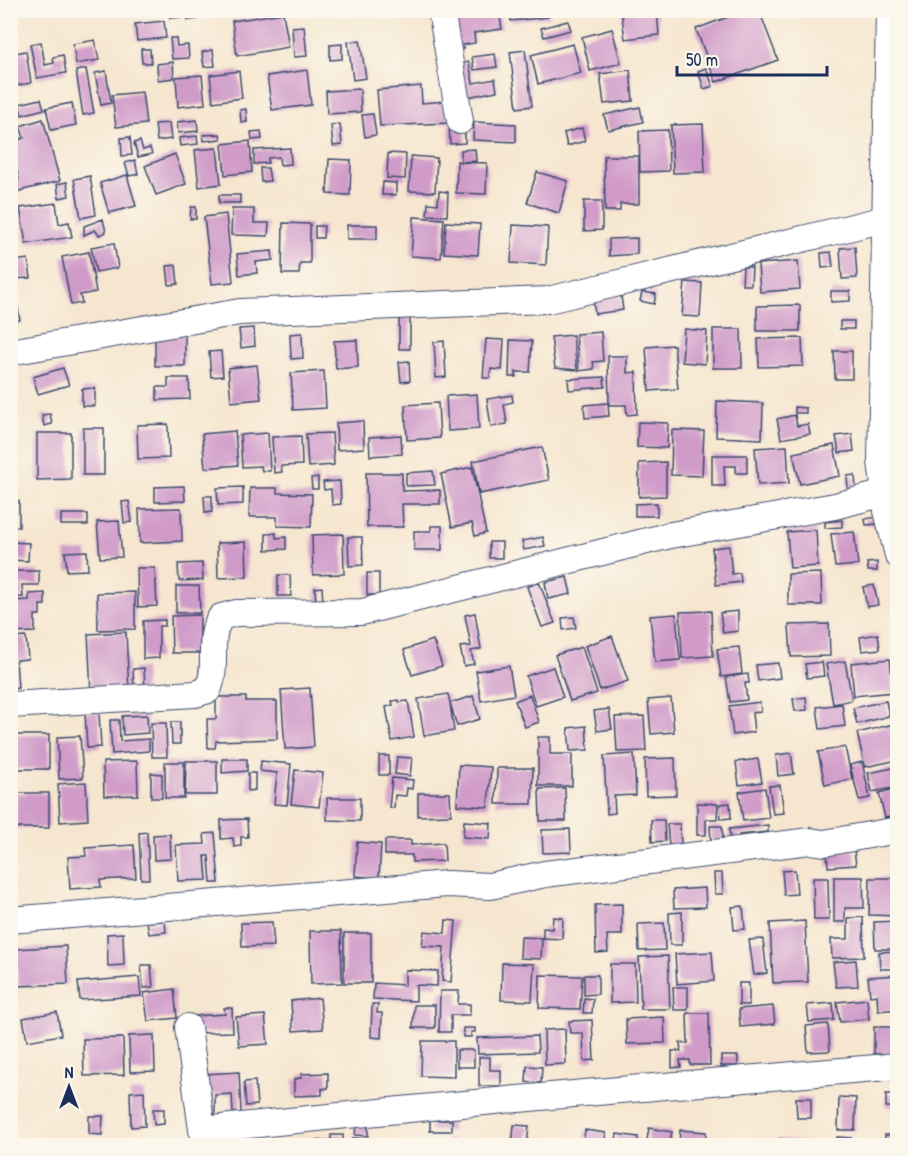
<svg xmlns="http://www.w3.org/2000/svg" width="908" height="1156" font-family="'Patrick Hand',sans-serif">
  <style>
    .building { fill: #d09bc9 }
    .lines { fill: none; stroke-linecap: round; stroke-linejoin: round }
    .minor-casing { stroke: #3c4a6f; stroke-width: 28 }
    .minor { stroke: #fff; stroke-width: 26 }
  </style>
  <rect width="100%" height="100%" fill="#fbf7ec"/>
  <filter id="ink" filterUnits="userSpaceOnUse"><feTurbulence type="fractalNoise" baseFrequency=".0167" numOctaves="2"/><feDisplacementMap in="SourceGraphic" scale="12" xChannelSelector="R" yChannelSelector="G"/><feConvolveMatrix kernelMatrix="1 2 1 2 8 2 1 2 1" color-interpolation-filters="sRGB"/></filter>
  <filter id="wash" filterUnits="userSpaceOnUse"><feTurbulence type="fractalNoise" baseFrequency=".008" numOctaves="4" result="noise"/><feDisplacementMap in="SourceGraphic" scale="24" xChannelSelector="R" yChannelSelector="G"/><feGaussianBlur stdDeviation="1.35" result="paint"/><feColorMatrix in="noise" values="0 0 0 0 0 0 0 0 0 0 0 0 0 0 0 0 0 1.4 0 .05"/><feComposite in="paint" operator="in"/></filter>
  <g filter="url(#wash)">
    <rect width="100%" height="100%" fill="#f6e6cf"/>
    <g id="blocks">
      <path class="building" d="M170,10H181V17L170,18Z
        M188,10H197V19L188,20Z
        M510,10H547L548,17L511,21Z
        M621,10H657L659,35L625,39Z
        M746,10H759L778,60L716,82L696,29Z
        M499,12L502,29L474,33L475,43L463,45V49L456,50L451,19Z
        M283,13L289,47L237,56L232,21Z
        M164,21L166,38L137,41L135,24Z
        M568,21L571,30L544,37L541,28Z
        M304,26L307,56L294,57L292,27Z
        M612,29L621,63L590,71L582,37Z
        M170,38H176L177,46L188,45L189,58L172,59Z
        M95,40L99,60L76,64L73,44Z
        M360,40L366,78L353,80L348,42Z
        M41,42L45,65L54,63L53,57L63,55L66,73L37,78L30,44Z
        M342,44V59L330,60V45Z
        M573,44L581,73L538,84L531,55Z
        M141,49H150L151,63H142Z
        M213,50L215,66L204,67L202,52Z
        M525,50L532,106L517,108L510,52Z
        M26,51L31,83L10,87V54Z
        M495,54L497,67L474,70L472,57Z
        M173,62L174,78L158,80L157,64Z
        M469,62L473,83L495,79L497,91L463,98L457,64Z
        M706,68L713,86L704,89L698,71Z
        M86,69L94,113L83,115L76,71Z
        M307,70L311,105L272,110L267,76Z
        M630,70L633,101L604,104L600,74Z
        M106,71L111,103L101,105L95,73Z
        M239,71L242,98L213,102L210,75Z
        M202,75L205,104L178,107L176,77Z
        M421,86L422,103L446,101L449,123L380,126L377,90Z
        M360,89L361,112L327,114L326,91Z
        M142,92L146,124L116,127L112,95Z
        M41,99L44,109L22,115L19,104Z
        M72,103L76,125L51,130L46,108Z
        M640,107L643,122L608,130L604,115Z
        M246,109L247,122L241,123L240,110Z
        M373,114L376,135L365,137L362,115Z
        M43,119L60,181L15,192L12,180L19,179L10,142L24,138L20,126Z
        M197,120L198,131L178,133L177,122Z
        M474,122L516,124V142L473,140Z
        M169,123L171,139L157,141L155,124Z
        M449,123L465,132V143L450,144Z
        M340,124L342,145L333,146L331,125Z
        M703,124L705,172L673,173L671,125Z
        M582,128L585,141L567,146L564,133Z
        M668,130L669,171L640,172L639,131Z
        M261,131L262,139L252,140L251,132Z
        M220,134L221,139L204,141L203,135Z
        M197,136L198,144L180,146L179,138Z
        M130,137L132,155L122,156L121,138Z
        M140,141L143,150L150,148L152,154L138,157L134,143Z
        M250,141L252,172L225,175L222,144Z
        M217,148L221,184L199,187L195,150Z
        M290,148L291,164L280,165L279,157L268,158V163L254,164V150Z
        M475,149L476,161L461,162L487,163L486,194L456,193L457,161L461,162V150Z
        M388,153L406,154L405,179L387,178Z
        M175,154L186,184L156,195L145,166Z
        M411,156L437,158L435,192L409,191Z
        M604,156H639V204H620V211H605Z
        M329,159L351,160L350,195L327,194Z
        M135,160L138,174L129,176L125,163Z
        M260,168H268L270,181L261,182Z
        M537,172L568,181L559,213L527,203Z
        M127,175L136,206L109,213L100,183Z
        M90,176L96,215L81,218L74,179Z
        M67,182L69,196L59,198L57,184Z
        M383,182L396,183V195H382Z
        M439,191L448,192L447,216L427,215L428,203L438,204Z
        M219,195H240V203H219Z
        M584,201H602V230L584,231Z
        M56,203L59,224L69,222L72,237L26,244L20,208Z
        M191,207H196V219H190Z
        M232,209H254V223H269L268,236L231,235Z
        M226,214L233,282L212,284L204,217Z
        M414,217L444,219L441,258L411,256Z
        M103,219L106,232L99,235L95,230L84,235V226Z
        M446,222L480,224L478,255L444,253Z
        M283,223L310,224V263H300L299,274H282Z
        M347,225H377V239H347Z
        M513,225L548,227L546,265L511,263Z
        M315,226H324L323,238H315Z
        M637,238V254L609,256V239Z
        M114,243L118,268L96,272L91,247Z
        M855,247L857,278L842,279L840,248Z
        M272,251L273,260L256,262L257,273L239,275L237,254Z
        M89,252L96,292L80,295L82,303L71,305L62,257Z
        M831,252L833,267L822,268L821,253Z
        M10,255L13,261L28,259L31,278L10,279Z
        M798,261L800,289L760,292L758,264Z
        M176,265L178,284L169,285L167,266Z
        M743,267H752L751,285H742Z
        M685,282L702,283L700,317L682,316Z
        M10,285H14L20,320L10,322Z
        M831,291H850V301L831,302Z
        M642,292L656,294L654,304L640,301Z
        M621,296L623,310L595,314L593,299Z
        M800,305V331H757V306Z
        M399,316H410V349H399Z
        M840,321H854V329H840Z
        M254,328L255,346L241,348L239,329Z
        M684,329L707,331L705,364L682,362Z
        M713,329H741L742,368H713Z
        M601,332L603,361L593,362L594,369L579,371L576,334Z
        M302,333L303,358L291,359L290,334Z
        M155,334H185V366H155Z
        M573,335L577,370L555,368L551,337Z
        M802,338L803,366L759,367L758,339Z
        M486,339L504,340L502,370L491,369L490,378H483Z
        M357,340L358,367L336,369L334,341Z
        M510,340L532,341L530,372H516V377H509Z
        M444,341L446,377L436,378L434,342Z
        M674,345L678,389L649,391L646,347Z
        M221,351L223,376L211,377L209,352Z
        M834,351H852V379H835Z
        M608,356H627V373L636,372L637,414L627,415L626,405H609Z
        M409,361L410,381L401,382L399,362Z
        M257,365L261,399L231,402L228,368Z
        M63,368L69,385L38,394L33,377Z
        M324,371L326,408L293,410L291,373Z
        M604,377L605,387L569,390L568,379Z
        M168,378H189L190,399L157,400V387H168Z
        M95,388V406H82V389Z
        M477,394L479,429L448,431L446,396Z
        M512,395L513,402L504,404L507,424L491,427L487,399Z
        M717,401L763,403L762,439L716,437Z
        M438,403L440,438L407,440L405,405Z
        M608,403L609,416L585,418L584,405Z
        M795,407L806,408V413H795Z
        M50,414L52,424L44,426L42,415Z
        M795,415L797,426L808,424L810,434L781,439L777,419Z
        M363,421L364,448L337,450L336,423Z
        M638,422L668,423L667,448L637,447Z
        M168,424L169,458L138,459L137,425Z
        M83,428H104V475H83Z
        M672,430L704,431L702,476L671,475Z
        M235,431L238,465L205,468L202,434Z
        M37,433H71V479L37,480Z
        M268,433L270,471H262L261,466L242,467L240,435Z
        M332,433L334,465L308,467L306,434Z
        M852,434L854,451L839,453L836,436Z
        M401,435L402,454L370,456L369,437Z
        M301,436L302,465L281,466L282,472L274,473L272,437Z
        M834,445L840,476L800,484L793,453Z
        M787,446L789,483L758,485L755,448Z
        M542,447L549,480L479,494L473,461Z
        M712,455H747V473H736V466H724L725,486H712Z
        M666,462V496L639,497V463Z
        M472,467L486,533L475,536L472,523L452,527L441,474Z
        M433,471L435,485L406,486V473Z
        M366,473H402V491L440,490V504H402L403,527H367Z
        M855,475L856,489L848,490L847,476Z
        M318,477V489H312L311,478Z
        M340,481L341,504L332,505L331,489L324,490L323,482Z
        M184,486L185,501L155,502V487Z
        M243,487V504L218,505L217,488Z
        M250,488H277V493L312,494L311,527L277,526V517H249Z
        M204,496H212V512L205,513Z
        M10,501H19V527H10Z
        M129,501L132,522L124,523L122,502Z
        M657,503V516H635V504Z
        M181,508L182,541L140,543L139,509Z
        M61,514H88V525H61Z
        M877,517L878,524L866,525L865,519Z
        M842,520V527L825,528V522Z
        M119,521L122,557L100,558L97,522Z
        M431,526H442V550H414V531H431Z
        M816,530L818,566L790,568L787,532Z
        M854,532L858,565L835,567L831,534Z
        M276,533V538L286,537V549L266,550V534Z
        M343,534L344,574L313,575L312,535Z
        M348,537H362L363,565L349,566Z
        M543,537L545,546L524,550L522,541Z
        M11,542L29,543L28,561L10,560Z
        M246,542L247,577L218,578L217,543Z
        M489,542H502V558H489Z
        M729,546L732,574L740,573L741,582L716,585L712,548Z
        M87,551L88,570L67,571L65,552Z
        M877,562V571H868L867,563Z
        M202,563L203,580L179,581L178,564Z
        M137,568H155L157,606L138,607Z
        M10,571H39V585H22L23,597H10Z
        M367,573H379V595H367Z
        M821,573L822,605H788V574Z
        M278,575H290L291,596H278Z
        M567,577L571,594L548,599L545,582Z
        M539,582L555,623L542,627L527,587Z
        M874,585L878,605L867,607L863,587Z
        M176,586H199L200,613H176Z
        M322,587L323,603L316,604L315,588Z
        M135,592V629L98,630L97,593Z
        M45,593V605H40V615H35V632L10,633V601L29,600V594Z
        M711,611L713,656L682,658L680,612Z
        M738,611V631L723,633L720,613Z
        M475,613L481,649L471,651L474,664L464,666L460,647L471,646L465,615Z
        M676,614L680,660L655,662L650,616Z
        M200,615V653H172L171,616Z
        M574,617L576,628L563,630L562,618Z
        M165,620V626H159V658L143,659V621Z
        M829,624L830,656L791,657L789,625Z
        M126,632L129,691L91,693L88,634Z
        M878,634L880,649L862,651L860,637Z
        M612,636L628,681L600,690L585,646Z
        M26,637L28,659L16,660L18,688L10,689V638Z
        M433,640L442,666L412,675L404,650Z
        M582,647L597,693L570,701L555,655Z
        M739,647L742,674L721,677L717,649Z
        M890,659L893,692L854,696L851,663Z
        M845,661L852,700L833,704L826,664Z
        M822,662L824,676L807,678L805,664Z
        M778,663L780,678L758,681L756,665Z
        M509,666L514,695L481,701L476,671Z
        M553,667L563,697L536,706L526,676Z
        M144,668L145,689H134L133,669Z
        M748,674L749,683H745L747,700L730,702L726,677Z
        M310,688L314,747L285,749L281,690Z
        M448,694L450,703L473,696L480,719L457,726L450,703L454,731L424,736L418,699Z
        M530,695L539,722L525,727L515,701Z
        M216,697H246V701H277V739L216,741L215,748H208L207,719H216Z
        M806,697L807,710L795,711L793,699Z
        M671,698L674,732L651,734L648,700Z
        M399,700V702L408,701L414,737L392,741L386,707L393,705L392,701Z
        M886,701L889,716L857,724L853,708Z
        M760,702L761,712L752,713L754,732L733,735L729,706Z
        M842,704L845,726L820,729L817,707Z
        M609,709L612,729L597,731L594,711Z
        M99,712L101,747L87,748L85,713Z
        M147,715L148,733L123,735L122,716Z
        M644,716L646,751L617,752L615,717Z
        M110,720H119L120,741L149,739V751L112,754Z
        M171,722H180V744H172Z
        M151,723H166L167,757H152Z
        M894,724L898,735V760L865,767L857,733Z
        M586,726L588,750L570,751L568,728Z
        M16,735H49V769H16Z
        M80,736L83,778L59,779L57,737Z
        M538,737H550V754H572V786H538Z
        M845,747L852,779L825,785L818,752Z
        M791,753L794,774L778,776L776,755Z
        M634,754L636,795L614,796L615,813L607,814L604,756Z
        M379,756H389V775H379Z
        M397,757L412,758L410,776L395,774Z
        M675,758L676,795L646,796L645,759Z
        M222,759H247V771L222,773Z
        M758,759L762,782L739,785L736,762Z
        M137,761L138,795L104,796L103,762Z
        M186,761H217V795H185Z
        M261,761L291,764L287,805L274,804L277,773L260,771Z
        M165,762H184V798H165Z
        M862,762L870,798L859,800L850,765Z
        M459,765L491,767L488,807L457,805Z
        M898,767V787L872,792L868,773Z
        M497,768H533L532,804H496Z
        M295,770L323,773L319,807L291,804Z
        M151,773L162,774V798H151Z
        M248,773H255V790L248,791Z
        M392,778L413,780L412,789L407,788L406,796L395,795L394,808H389Z
        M86,782L88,820L60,822L58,784Z
        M780,785L784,813L773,814L769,786Z
        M565,788L566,821H540L539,789Z
        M765,788L769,818L743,821L739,792Z
        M898,788V815L885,818L879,793Z
        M16,793H49V828H16Z
        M418,793H450L451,815L418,816Z
        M327,798H360V821L327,820Z
        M697,803L718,804L717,819H706V835H697Z
        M730,803L731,818L721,819L720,804Z
        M247,819L248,837H241V846L234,847L233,838L221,839V820Z
        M651,820H664L665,841L652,842Z
        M464,821L491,823L490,839L463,837Z
        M667,824H680L681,846H669Z
        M768,825V832L739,835L740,844H731L729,829Z
        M710,826H722L723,840L711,841Z
        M570,829L571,852L543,853L542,830Z
        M147,832L149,879H141L139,833Z
        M215,833L219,883H211L209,856H205L207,880L178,881L176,845L205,844L204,834Z
        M170,834L171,859L154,860L153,835Z
        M385,840H411V845L444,843L445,861L412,862V855H385Z
        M357,842L381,844L379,878L355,876Z
        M134,845L136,878L100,880L101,887L70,889L68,857L86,856L85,848Z
        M854,850L856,865L828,867L827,852Z
        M795,870L797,894L784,895L782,871Z
        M714,873H722L723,894H715Z
        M834,877H863L864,908H845V922H834Z
        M813,878H828L829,920H814Z
        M870,878H898V916L869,915Z
        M705,888L706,907L674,908L673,890Z
        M622,904V935H607L608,952L596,953L595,905Z
        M743,906L745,929L734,930L732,907Z
        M682,912V945H670L669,913Z
        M553,917L563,918L562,939L543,938V928L552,929Z
        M863,917L864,957L832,958L831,939H848V918Z
        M446,920L456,921L451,982L442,981L444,947L422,946L424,931L445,933Z
        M165,921L166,932L149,934L147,922Z
        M805,921L808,982L773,983L770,923Z
        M898,921V949H875L874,922Z
        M272,922L274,946L242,947L241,923Z
        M664,923L665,950L639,951L638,924Z
        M310,931H341L342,983L311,984Z
        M123,933L124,965L108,966L107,934Z
        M344,933H371V983H344Z
        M521,937L542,938L541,959L520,958Z
        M763,939L767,973L754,975L749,940Z
        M66,946L68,984L18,986L16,949Z
        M898,951V969H880L879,952Z
        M712,952L714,981L677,984L675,954Z
        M668,956L670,1009H641L639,957Z
        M856,960L858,986L836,987L833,962Z
        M502,963L534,964L532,1001L501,1000Z
        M610,964H635L636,1002L610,1003Z
        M141,965H151L153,987L143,988Z
        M405,970L438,971L437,986L416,985V1001L373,999L374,983L405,985Z
        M540,975L582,976L580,1009L539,1008Z
        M584,975H598V994L584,995Z
        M898,975V1009L878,1011L877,995L870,996L868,977Z
        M139,977L141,996L80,1000L78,982Z
        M739,983H749V1005H739Z
        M673,987H688V1010H674Z
        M174,989L177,1018L148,1021L144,993Z
        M440,991H459L458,1004H470V1015H451V1032H439Z
        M320,998L323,1029L293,1031L291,1001Z
        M584,998L593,999L592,1013H583Z
        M867,999L869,1019L840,1022L837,1002Z
        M833,1003L834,1020L809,1022L807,1005Z
        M372,1004H378L377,1013H382L381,1038L371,1037Z
        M414,1005H435V1028H413Z
        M773,1006L775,1024L740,1027L739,1009Z
        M224,1008H232L233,1032L195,1033L194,1016L225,1014Z
        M57,1012L61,1035L27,1041L23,1018Z
        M687,1013H709L710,1065H690V1060H680L681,1067L672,1068V1051H681L680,1043H688Z
        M265,1015L268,1044L239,1046L236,1017Z
        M664,1017L665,1043L627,1044L626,1019Z
        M592,1020L594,1060L584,1061L583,1033H570L569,1021Z
        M828,1024L830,1051L808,1052L806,1026Z
        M874,1027H898V1054H874Z
        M463,1028H475V1032H471V1037H463Z
        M565,1029L566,1064L545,1065L544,1030Z
        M154,1035L155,1071L130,1072L129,1036Z
        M537,1036L538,1052L478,1054L477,1038Z
        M123,1038L124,1075L84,1076L83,1039Z
        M422,1041H454V1077L421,1076Z
        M457,1050H474V1067H457Z
        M721,1056H738V1066H721Z
        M479,1057H490V1070H501V1086H479Z
        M527,1066L542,1067L541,1083L526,1082Z
        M239,1072L241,1113H233L232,1094L215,1095V1114H206L204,1074Z
        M328,1073V1088L322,1089V1095L294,1096V1079L301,1078V1074Z
        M255,1081L257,1105L246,1106L244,1082Z
        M144,1091L145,1126L131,1127L130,1092Z
        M886,1094H896V1107H886Z
        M839,1097L856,1098L855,1130H838Z
        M796,1098H811V1118H797Z
        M153,1109H164V1124L154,1125Z
        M89,1116H103L102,1135L89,1134Z
        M430,1120H452V1131H430Z
        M356,1125L368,1126V1136L355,1135Z
        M514,1125L529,1126L527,1146H512Z
        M649,1128L672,1132L669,1146H646Z
        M585,1130L606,1133L604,1146H583Z
        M680,1130L706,1132L705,1146H679Z
        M617,1134L638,1137L637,1146H615Z
        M331,1135H343V1146H314V1140H331Z
        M885,1135H893V1146H885Z
        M837,1137L851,1138V1146H836Z
        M353,1138L366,1139L365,1146H352Z
        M778,1139L820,1144V1146H777Z
        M446,1140L459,1141L458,1146H446Z"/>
    </g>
  </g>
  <g filter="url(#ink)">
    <use href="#blocks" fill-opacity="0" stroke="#3c4a6f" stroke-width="1.5"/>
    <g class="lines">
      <defs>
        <path id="minor" d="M441,10L460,121
          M889,10L881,461L887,511L898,555
          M10,352L240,312L548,300L898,216
          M10,705L195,694L208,690C219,666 206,638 221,617L236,613L362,612L671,535L835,506L885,493
          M10,920L447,884L490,886L545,874L810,841L824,843L898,830
          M188,1027L202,1130L208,1145
          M202,1130C433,1105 666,1086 898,1066"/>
      </defs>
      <use href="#minor" class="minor-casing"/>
      <use href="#minor" class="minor"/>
    </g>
  </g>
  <rect width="908" height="1156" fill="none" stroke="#fbf7ec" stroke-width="36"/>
  <g transform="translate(69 1087)" stroke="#fbf7ec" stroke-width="4.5" paint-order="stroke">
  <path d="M0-4.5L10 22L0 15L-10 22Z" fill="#1b2f5e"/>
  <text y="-9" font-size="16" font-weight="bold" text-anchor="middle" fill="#1b2f5e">N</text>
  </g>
  <path d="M677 66v9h150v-9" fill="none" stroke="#1b2f5e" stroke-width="3"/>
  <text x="686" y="66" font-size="18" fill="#1b2f5e" stroke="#fbf7ec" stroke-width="4.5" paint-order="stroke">50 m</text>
</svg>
